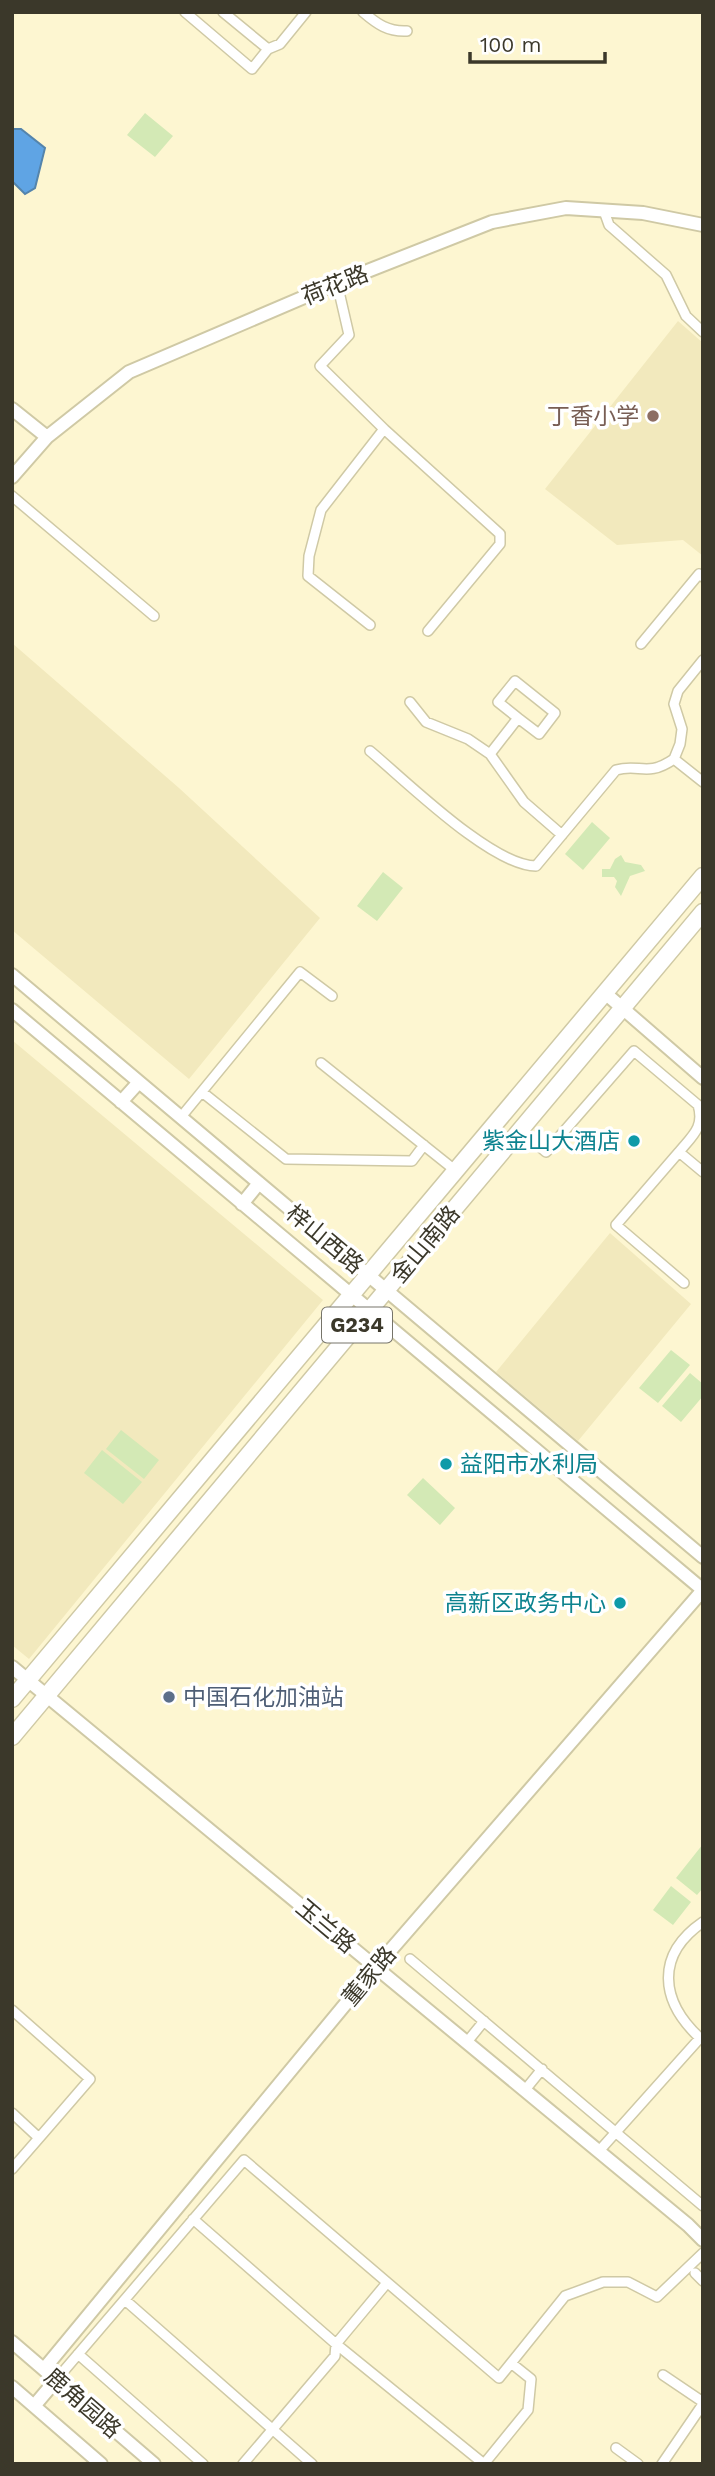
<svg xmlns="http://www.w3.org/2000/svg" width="715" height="2476" font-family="'Work Sans','Noto Sans SC',sans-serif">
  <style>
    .built { fill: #f2e9bd }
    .green { fill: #d3e9b5 }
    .water { fill: #5fa4e4; stroke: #5484ac; stroke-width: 2 }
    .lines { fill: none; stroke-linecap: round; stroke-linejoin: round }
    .minor-casing { stroke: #cfc9a5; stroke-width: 12 }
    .tertiary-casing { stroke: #cfc9a5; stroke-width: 16 }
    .trunk-casing { stroke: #cfc9a5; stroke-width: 19 }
    .minor { stroke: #fff; stroke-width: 9 }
    .tertiary { stroke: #fff; stroke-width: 12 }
    .trunk { stroke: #fff; stroke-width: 16 }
    .education-dot { fill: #8d6e63; stroke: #fff; stroke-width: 2.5 }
    .culture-dot { fill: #0f9aa8; stroke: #fff; stroke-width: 2.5 }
    .service-dot { fill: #5c6f8a; stroke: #fff; stroke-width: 2.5 }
    .labels { text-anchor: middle; stroke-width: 7; stroke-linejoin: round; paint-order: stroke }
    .shield { fill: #fff; stroke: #76746a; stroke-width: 2 }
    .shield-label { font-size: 21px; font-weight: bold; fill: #3b382a }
    .street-label { font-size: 23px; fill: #3b382a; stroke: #fff }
    .education-label { font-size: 23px; fill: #785e54; stroke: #fff; text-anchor: end }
    .culture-label { font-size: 23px; fill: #0d838f; stroke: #fff; text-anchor: end }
    .service-label { font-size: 23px; fill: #4e5e75; stroke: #fff; text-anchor: start }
  </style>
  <rect width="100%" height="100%" fill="#fdf6d1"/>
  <path class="built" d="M678,321L703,343V556L683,540L617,545L545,489Z
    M12,643L179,788L320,918L189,1079L12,930Z
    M12,1040L323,1300L29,1659L12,1645Z
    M610,1233L691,1304L578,1441L496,1372Z"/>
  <path class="green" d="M145,113L173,136L155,157L127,135Z
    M592,822L610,838L583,870L565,854Z
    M621,855L625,862L641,865L645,871L630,876L621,896L615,887L617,881L614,877H602V869H610L615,859Z
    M383,872L403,888L377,921L357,906Z
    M671,1350L690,1365L658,1403L639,1388Z
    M690,1373L703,1384V1396L681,1422L662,1406Z
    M121,1430L159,1460L144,1479L106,1449Z
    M102,1450L142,1482L123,1504L84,1473Z
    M423,1478L455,1508L440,1525L407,1495Z
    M703,1844V1888L697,1895L676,1878Z
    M671,1886L691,1902L673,1925L653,1910Z"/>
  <path class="water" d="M12,129H21L45,148L35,188L25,194L12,181Z"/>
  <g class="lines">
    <defs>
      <path id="minor" d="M185,12L252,69L268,49L280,44L306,12
        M223,12L268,49
        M363,12C377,24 388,32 407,31
        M604,211L609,225L666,275L686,316L703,332
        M337,283L349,335L320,366L384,429L321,510L309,556L308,576L370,625
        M384,429L500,534V544L428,631
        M12,496L154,616
        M641,644L699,574L703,577
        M703,660L678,691L674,704L682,729L680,744L674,759L703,782
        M410,702L426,722L468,739L490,754L524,802L562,835
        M370,751C406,781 492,866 536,866L616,770C640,763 646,778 674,759
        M490,754L518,718L539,734L555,713L515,681L498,702L518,718
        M321,1063L456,1171
        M202,1092L286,1159L412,1161L424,1145
        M181,1117L300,972L332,996
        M520,1130L546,1152L634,1051L698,1105C705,1127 692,1136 679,1152L703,1172
        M679,1152L616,1225L684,1283
        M410,1959L703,2206
        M12,2010L90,2079L39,2138
        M467,2042L484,2021
        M525,2090L542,2069
        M12,2113L39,2138L12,2169
        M599,2151L700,2038C660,2001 655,1955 703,1922
        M193,2219L336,2344L386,2284
        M695,2273L703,2281
        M125,2300L312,2464
        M78,2354L203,2464
        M663,2375L703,2402
        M56,2380L244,2160L499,2378L565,2296L603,2282H628L657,2297L703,2253
        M616,2448L638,2464
        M243,2464L335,2356L336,2344L484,2464
        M484,2464L528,2410L531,2379L511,2363
        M662,2464L703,2404"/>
      <path id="tertiary" d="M12,409L47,437
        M12,477L47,437L129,372L337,283L492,222L566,208L643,213L703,225
        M12,975L703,1557
        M605,993L703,1078
        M12,1010L703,1590
        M121,1102L139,1082
        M242,1204L259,1183
        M12,1667L688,2225L703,2240
        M12,2342L154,2464
        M44,2369L376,1967L703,1590
        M12,2387L101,2464
        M34,2406L56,2380"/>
      <path id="trunk" d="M12,1699L703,876
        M12,1737L703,912"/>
    </defs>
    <use href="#minor" class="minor-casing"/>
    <use href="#tertiary" class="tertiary-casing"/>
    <use href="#trunk" class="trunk-casing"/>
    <use href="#minor" class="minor"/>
    <use href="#tertiary" class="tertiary"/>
    <use href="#trunk" class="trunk"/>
  </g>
  <circle class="education-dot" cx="653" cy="416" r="7"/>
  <g class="culture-dot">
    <circle cx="634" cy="1141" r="7"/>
    <circle cx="446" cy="1464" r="7"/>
    <circle cx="620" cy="1603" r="7"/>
  </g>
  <circle class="service-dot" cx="169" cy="1697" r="7"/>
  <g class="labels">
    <rect class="shield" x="322" y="1307.5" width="70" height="35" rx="5"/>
    <g class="shield-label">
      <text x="357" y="1332">G234</text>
    </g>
    <g class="street-label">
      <text transform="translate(335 285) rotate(-22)" y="8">荷花路</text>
      <text transform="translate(325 1239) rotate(40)" y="8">梓山西路</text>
      <text transform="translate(425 1244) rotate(-50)" y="8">金山南路</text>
      <text transform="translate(326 1926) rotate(40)" y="8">玉兰路</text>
      <text transform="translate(369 1976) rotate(-50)" y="8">董家路</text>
      <text transform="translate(83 2403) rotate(41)" y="8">鹿角园路</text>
    </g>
    <g class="education-label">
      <text x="639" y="424">丁香小学</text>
    </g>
    <g class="culture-label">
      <text x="620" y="1149">紫金山大酒店</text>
      <text x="460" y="1472" text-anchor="start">益阳市水利局</text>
      <text x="606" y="1611">高新区政务中心</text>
    </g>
    <g class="service-label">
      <text x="183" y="1705">中国石化加油站</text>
    </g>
  </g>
  <rect width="715" height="2476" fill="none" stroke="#3b382a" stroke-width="28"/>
  <path d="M470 52v10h135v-10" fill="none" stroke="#3b382a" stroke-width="3.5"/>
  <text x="480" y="52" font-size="21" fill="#3b382a" stroke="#ffffff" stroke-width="5" paint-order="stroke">100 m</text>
</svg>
